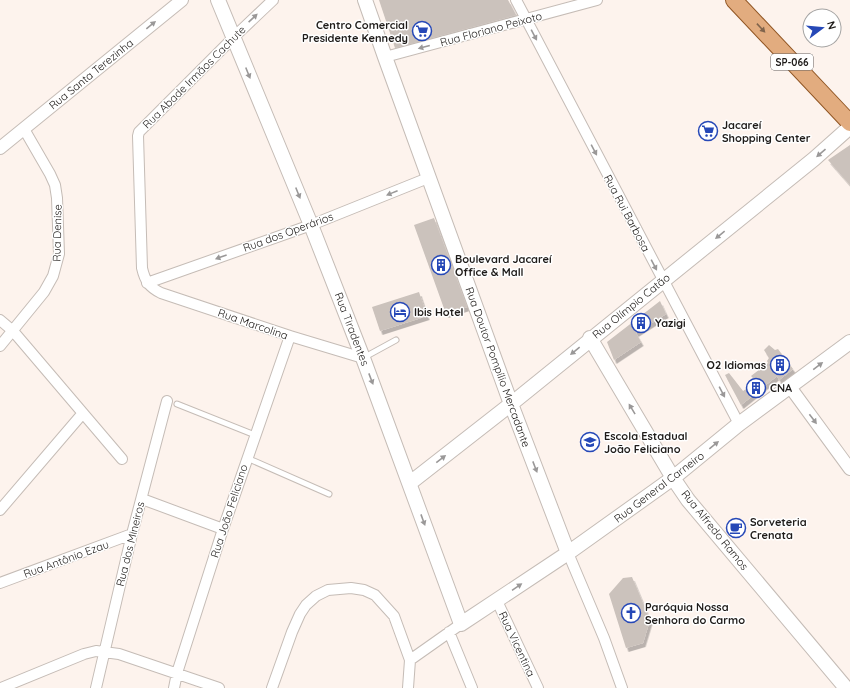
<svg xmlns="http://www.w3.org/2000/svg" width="850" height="688" font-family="Quicksand,sans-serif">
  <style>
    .building { fill: #cbc2bc; filter: url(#shadow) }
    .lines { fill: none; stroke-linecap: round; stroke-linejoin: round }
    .service-casing { stroke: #c5bcb6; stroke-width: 7 }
    .minor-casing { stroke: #c5bcb6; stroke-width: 12 }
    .tertiary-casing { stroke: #c5bcb6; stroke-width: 14 }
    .secondary-casing { stroke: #c5bcb6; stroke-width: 16 }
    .primary-casing { stroke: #915624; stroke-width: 18 }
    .service { stroke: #fff; stroke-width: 5 }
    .minor { stroke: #fff; stroke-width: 10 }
    .tertiary { stroke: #fff; stroke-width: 12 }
    .secondary { stroke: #fff; stroke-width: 14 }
    .primary { stroke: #e2ac7f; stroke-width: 16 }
    .oneway { fill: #9a9898 }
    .oneway2 { fill: #80644c }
    .labels { text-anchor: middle; stroke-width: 3; stroke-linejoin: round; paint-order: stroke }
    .shield { fill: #fff; stroke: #625f5e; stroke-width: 1 }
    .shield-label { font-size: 10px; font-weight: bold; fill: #1e1b19 }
    .poi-label { font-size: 11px; font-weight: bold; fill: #1e1b19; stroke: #fff; text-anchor: start }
    .street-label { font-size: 11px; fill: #1e1b19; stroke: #fff }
  </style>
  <defs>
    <filter id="shadow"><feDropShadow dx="2.5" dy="4" stdDeviation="0" flood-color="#0004"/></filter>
  </defs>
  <rect width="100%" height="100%" fill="#fdf3ed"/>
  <path class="building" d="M379,0H508L516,15L395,48Z
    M850,145V185L828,160Z
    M434,218L467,307L446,314L414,225Z
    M419,292L427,316L380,331L372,307Z
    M660,301L666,314L636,333L641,342L614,360L607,342Z
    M769,345L775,350L778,349L793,369L779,380L777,376L741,405L725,375L729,373L743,391L757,382L751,376L768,363L767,361L769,358L764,350Z
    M632,577L650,620L643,643L626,648L609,594L623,578Z"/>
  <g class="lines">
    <defs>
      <path id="service" d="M363,358L396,340
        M177,404L255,435
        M247,458L329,494"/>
      <path id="minor" d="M273,0L234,37L139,132L138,136L142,268C145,281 149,287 161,293L290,336L363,358
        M516,0L739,424
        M385,57L597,0
        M147,283L311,225L428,178
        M0,320L13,331L122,459
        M0,346L44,292L53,276L59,254L57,198L55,185L50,174L24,129
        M142,499L223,529
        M0,510L83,413
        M568,553L604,638L622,688
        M0,583L132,534
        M497,601L538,688
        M449,632L472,688
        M410,660L461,624
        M1,688L84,654L96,651L119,654L219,688
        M96,688L132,534L167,401
        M174,688L177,673L223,529L290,336
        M272,688L292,632L300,614L306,605L316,596L328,590L351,588L364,590L375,595L394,616L410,660L408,688"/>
      <path id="tertiary" d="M0,148L182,0
        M790,387L850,469"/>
      <path id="secondary" d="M218,0L311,225L363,358L461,624L568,553L673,478L739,424L850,342
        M365,0L385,57L511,404L568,553
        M590,338L673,478L688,500L846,688
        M410,483L511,404L814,159L850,127"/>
      <path id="primary" d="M734,0L850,123"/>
    </defs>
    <use href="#service" class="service-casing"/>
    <use href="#minor" class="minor-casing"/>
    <use href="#tertiary" class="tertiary-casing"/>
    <use href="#secondary" class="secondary-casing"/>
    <use href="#primary" class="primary-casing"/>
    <use href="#service" class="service"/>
    <use href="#minor" class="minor"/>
    <use href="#tertiary" class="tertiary"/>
    <use href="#secondary" class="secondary"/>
    <use href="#primary" class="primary"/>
  </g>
  <defs><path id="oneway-solid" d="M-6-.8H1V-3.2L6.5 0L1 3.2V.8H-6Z"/></defs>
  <g class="oneway">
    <use href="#oneway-solid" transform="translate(253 18) rotate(-43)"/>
    <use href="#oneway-solid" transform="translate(151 25) rotate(-39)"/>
    <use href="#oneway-solid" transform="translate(534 35) rotate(62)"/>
    <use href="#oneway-solid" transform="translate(424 47) rotate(165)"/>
    <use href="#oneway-solid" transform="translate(248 73) rotate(68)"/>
    <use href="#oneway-solid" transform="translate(594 150) rotate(62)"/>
    <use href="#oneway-solid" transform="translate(821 153) rotate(139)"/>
    <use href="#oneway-solid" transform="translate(298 193) rotate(68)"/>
    <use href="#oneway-solid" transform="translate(392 193) rotate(158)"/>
    <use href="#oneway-solid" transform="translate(720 235) rotate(141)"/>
    <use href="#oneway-solid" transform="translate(221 257) rotate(160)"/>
    <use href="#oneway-solid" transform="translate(654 265) rotate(62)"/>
    <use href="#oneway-solid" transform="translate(575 351) rotate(141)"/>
    <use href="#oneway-solid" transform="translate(818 366) rotate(-37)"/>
    <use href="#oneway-solid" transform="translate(371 379) rotate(69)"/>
    <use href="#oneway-solid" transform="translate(722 392) rotate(62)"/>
    <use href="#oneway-solid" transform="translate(632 409) rotate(-121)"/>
    <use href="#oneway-solid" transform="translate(813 419) rotate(53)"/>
    <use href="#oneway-solid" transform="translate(714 445) rotate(-39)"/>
    <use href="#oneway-solid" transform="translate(441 459) rotate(-38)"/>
    <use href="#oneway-solid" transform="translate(535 467) rotate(69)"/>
    <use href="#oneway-solid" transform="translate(423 520) rotate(70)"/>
    <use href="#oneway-solid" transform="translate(517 587) rotate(-34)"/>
  </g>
  <use class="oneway2" href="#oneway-solid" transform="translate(761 28) rotate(47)"/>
  <defs>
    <symbol id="supermarket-ring" viewBox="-11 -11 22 22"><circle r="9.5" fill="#fff" stroke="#2648b7" stroke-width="1.5"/><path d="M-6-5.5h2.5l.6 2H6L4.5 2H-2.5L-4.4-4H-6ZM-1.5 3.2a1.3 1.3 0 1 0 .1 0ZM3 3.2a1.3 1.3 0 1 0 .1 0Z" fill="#2648b7"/></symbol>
    <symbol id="building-ring" viewBox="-11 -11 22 22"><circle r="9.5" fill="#fff" stroke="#2648b7" stroke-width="1.5"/><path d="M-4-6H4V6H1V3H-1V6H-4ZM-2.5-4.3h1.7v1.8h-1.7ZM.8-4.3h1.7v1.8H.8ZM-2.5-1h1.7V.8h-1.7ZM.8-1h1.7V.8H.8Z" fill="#2648b7"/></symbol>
    <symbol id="hotel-ring" viewBox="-11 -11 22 22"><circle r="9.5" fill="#fff" stroke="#2648b7" stroke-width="1.5"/><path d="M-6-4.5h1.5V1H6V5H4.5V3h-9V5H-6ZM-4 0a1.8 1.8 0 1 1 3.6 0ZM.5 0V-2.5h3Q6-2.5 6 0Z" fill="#2648b7"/></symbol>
    <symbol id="school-ring" viewBox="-11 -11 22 22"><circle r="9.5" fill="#fff" stroke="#2648b7" stroke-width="1.5"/><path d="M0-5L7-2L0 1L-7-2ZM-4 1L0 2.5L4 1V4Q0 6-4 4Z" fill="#2648b7"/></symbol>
    <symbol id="cafe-ring" viewBox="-11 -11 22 22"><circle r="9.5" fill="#fff" stroke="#2648b7" stroke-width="1.5"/><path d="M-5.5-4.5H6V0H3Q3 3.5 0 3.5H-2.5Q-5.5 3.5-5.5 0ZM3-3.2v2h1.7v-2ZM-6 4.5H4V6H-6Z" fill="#2648b7"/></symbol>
    <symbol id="church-ring" viewBox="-11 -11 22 22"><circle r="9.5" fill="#fff" stroke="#2648b7" stroke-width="1.5"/><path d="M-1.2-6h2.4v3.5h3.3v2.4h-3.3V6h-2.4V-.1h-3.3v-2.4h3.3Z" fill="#2648b7"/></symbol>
  </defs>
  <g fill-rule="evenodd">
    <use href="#supermarket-ring" x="411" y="20" width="22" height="22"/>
    <use href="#supermarket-ring" x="697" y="120" width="22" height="22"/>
    <use href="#building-ring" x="430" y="254" width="22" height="22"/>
    <use href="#hotel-ring" x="389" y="301" width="22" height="22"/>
    <use href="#building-ring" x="630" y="312" width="22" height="22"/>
    <use href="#building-ring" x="769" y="354" width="22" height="22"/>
    <use href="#building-ring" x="745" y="377" width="22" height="22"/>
    <use href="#school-ring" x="579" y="431" width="22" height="22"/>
    <use href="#cafe-ring" x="725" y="517" width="22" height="22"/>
    <use href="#church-ring" x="620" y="602" width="22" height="22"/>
  </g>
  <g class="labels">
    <rect class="shield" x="771" y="54" width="42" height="16" rx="3"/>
    <g class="shield-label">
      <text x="792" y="66">SP-066</text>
    </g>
    <g class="poi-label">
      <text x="408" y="29" text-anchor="end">Centro Comercial<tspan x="408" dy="13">Presidente Kennedy</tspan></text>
      <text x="722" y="129">Jacareí<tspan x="722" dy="13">Shopping Center</tspan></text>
      <text x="455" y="263">Boulevard Jacareí<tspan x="455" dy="13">Office &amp; Mall</tspan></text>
      <text x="414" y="316">Ibis Hotel</text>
      <text x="655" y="327">Yazigi</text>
      <text x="766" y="369" text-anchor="end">O2 Idiomas</text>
      <text x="770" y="392">CNA</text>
      <text x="604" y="440">Escola Estadual<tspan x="604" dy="13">João Feliciano</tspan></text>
      <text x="750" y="526">Sorveteria<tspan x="750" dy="13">Crenata</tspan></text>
      <text x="645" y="611">Paróquia Nossa<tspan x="645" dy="13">Senhora do Carmo</tspan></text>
    </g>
    <g class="street-label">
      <text transform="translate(491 29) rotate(-15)" y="4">Rua Floriano Peixoto</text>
      <text transform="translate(91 74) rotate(-39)" y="4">Rua Santa Terezinha</text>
      <text transform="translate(194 77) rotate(-45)" y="4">Rua Abade Irmãos Cachute</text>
      <text transform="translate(627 213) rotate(62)" y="4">Rua Rui Barbosa</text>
      <text transform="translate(288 232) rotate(-20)" y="4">Rua dos Operários</text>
      <text transform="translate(57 233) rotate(-89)" y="4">Rua Denise</text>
      <text transform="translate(631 306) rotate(-39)" y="4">Rua Olímpio Catão</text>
      <text transform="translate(253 324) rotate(19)" y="4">Rua Marcolina</text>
      <text transform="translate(352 329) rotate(69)" y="4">Rua Tiradentes</text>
      <text transform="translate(498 367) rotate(70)" y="4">Rua Doutor Pompílio Mercadante</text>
      <text transform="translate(659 487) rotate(-37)" y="4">Rua General Carneiro</text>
      <text transform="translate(229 511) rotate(-72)" y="4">Rua João Feliciano</text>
      <text transform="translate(715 530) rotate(51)" y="4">Rua Alfredo Ramos</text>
      <text transform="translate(130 544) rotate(-76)" y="4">Rua dos Mineiros</text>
      <text transform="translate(66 559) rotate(-20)" y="4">Rua Antônio Ezau</text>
      <text transform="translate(517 644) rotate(65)" y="4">Rua Vicentina</text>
    </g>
  </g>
  <g transform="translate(822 28) rotate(74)"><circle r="19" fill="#ffffff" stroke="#a5a4a3"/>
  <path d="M0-3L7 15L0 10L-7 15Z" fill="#2648b7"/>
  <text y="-6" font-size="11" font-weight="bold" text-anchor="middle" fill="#1e1b19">N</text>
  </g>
</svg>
